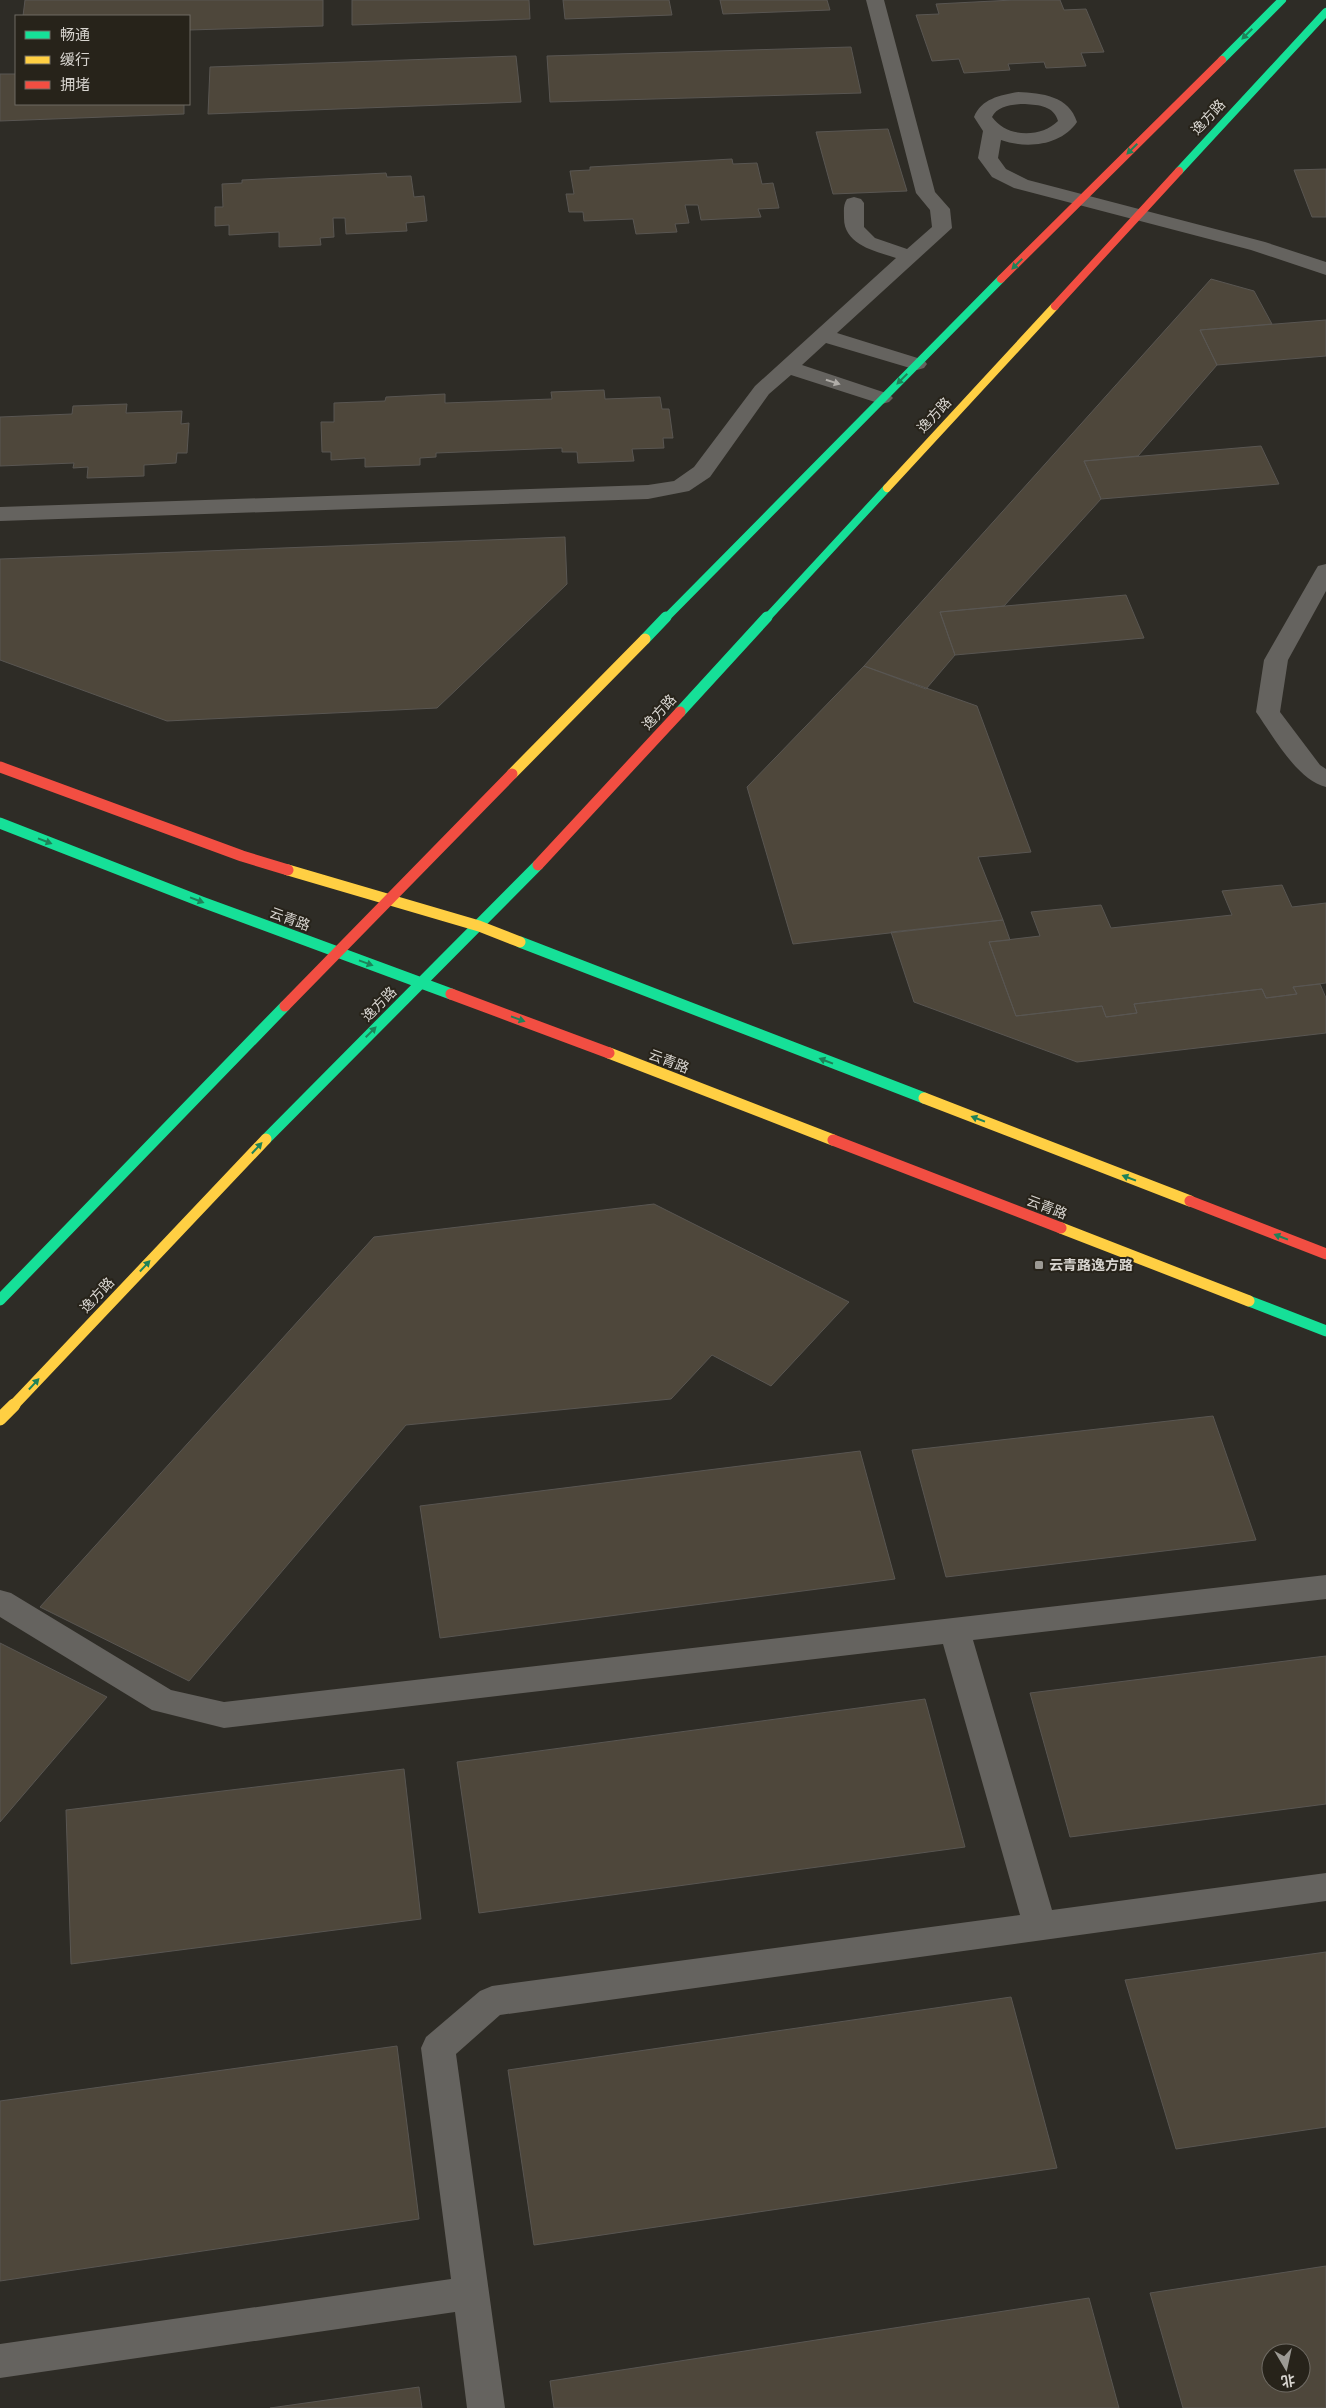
<svg xmlns="http://www.w3.org/2000/svg" width="1326" height="2408" font-family="'Fira Sans Condensed','Noto Sans SC',sans-serif">
  <style>
    .building { fill: #4e473b; stroke: #595652; fill-rule: evenodd }
    .lines { fill: none; stroke-linecap: round; stroke-linejoin: round }
    .lane { fill: #65635f; fill-rule: evenodd }
    .fast-far1 { stroke: #16e098; stroke-width: 8 }
    .fast { stroke: #16e098; stroke-width: 11 }
    .slow-far2 { stroke: #ffcf43; stroke-width: 8 }
    .slow-far1 { stroke: #ffcf43; stroke-width: 11 }
    .slow { stroke: #ffcf43; stroke-width: 13 }
    .jam-far1 { stroke: #f24e42; stroke-width: 8 }
    .jam { stroke: #f24e42; stroke-width: 11 }
    .oneway { fill: #1e8259 }
    .oneway2 { fill: #b0ada8 }
    .poi-dot { fill: #9c9a94; stroke: #27231a; stroke-width: 2 }
    .labels { text-anchor: middle; stroke-width: 4; stroke-linejoin: round; paint-order: stroke }
    .street-label { font-size: 14px; fill: #d8d5d0; stroke: #27231a }
    .poi-label { font-size: 14px; font-weight: bold; fill: #d8d5d0; stroke: #27231a; text-anchor: start }
  </style>
  <rect width="100%" height="100%" fill="#2e2c26"/>
  <path class="building" d="M25,0H323V26L189,30V16H23Z
    M352,0H529L530,19L352,25Z
    M563,0H669L672,15L565,19Z
    M720,0H827L830,10L723,14Z
    M1013,0H1060L1064,10L1086,9L1104,52L1081,53L1086,66L1046,68L1044,62L1008,64L1010,70L964,73L959,59L932,61L916,15L939,14L936,4Z
    M851,47L861,93L550,102L547,56Z
    M516,56L521,102L208,114L210,67Z
    M0,74H16V104H184V114L0,121Z
    M888,129L907,191L833,194L816,132Z
    M732,159L733,164L757,163L762,184L773,183L779,208L758,209L761,217L701,220L698,205H685L689,223L675,224L677,232L636,234L633,219L584,221L583,212H569L566,194H574L570,171L590,170V167Z
    M1326,169V217H1312L1294,170Z
    M386,173L387,177L411,176L414,197L424,196L427,221L406,223L407,231L346,234L345,218H333L334,237L320,238L321,245L279,247V232L229,235V225L215,226V207H223L222,184L242,183V180Z
    M1211,279L1254,291L1272,324L1200,330L1217,365L1138,456L1084,461L1101,499L1004,606L940,612L955,655L926,689L864,666Z
    M1326,320V356L1217,365L1200,330Z
    M604,390L605,399L660,397L662,409H669L673,438H663L664,448L632,449L634,461L578,463L577,452H562V448L436,453V457L420,458V465L365,467V458L331,460V452H322L321,422H334V403L385,401L386,397L445,394V403L552,399L551,392Z
    M127,404L126,413L182,411L181,424L189,423L187,453H177L176,463L144,465V476L87,478L88,467L73,468L74,463L0,466V417L72,414L73,406Z
    M1261,446L1279,484L1101,499L1084,461Z
    M565,537L567,584L437,708L167,721L0,660V559Z
    M1126,595L1144,638L955,655L940,612Z
    M864,666L977,706L1031,852L978,857L1003,920L793,944L747,787Z
    M1282,885L1292,907L1326,903V983L1293,987L1297,994L1266,998L1262,989L1134,1004L1137,1013L1106,1017L1102,1006L1016,1016L989,942L1040,936L1031,912L1101,905L1111,928L1232,915L1222,891Z
    M1003,920L1010,940L989,942L1016,1016L1102,1006L1106,1017L1137,1013L1134,1004L1262,989L1266,998L1297,994L1293,987L1320,984L1326,998V1033L1077,1062L914,1002L891,932Z
    M654,1204L849,1302L771,1386L712,1355L671,1399L406,1425L189,1681L40,1607L374,1237Z
    M1213,1416L1256,1540L946,1577L912,1450Z
    M860,1451L895,1579L440,1638L420,1506Z
    M0,1643L107,1697L0,1822Z
    M1326,1656V1804L1070,1837L1030,1693Z
    M925,1699L965,1847L479,1913L457,1762Z
    M404,1769L421,1919L71,1964L66,1810Z
    M1326,1952V2127L1176,2149L1125,1980Z
    M1011,1997L1057,2168L534,2245L508,2070Z
    M397,2046L419,2219L0,2281V2101Z
    M1326,2266V2408H1183L1150,2293ZM1271,2353H1301V2383H1271Z
    M1089,2298L1119,2408H554L550,2381Z
    M419,2387L422,2408H270Z"/>
  <g class="lines">
    <path class="lane" d="M866,0H884L935,192L950,209L952,228L837,333L924,360L927,364L924,368L917,370L910,368L826,343L802,365L889,394L893,398L889,402L882,404L875,402L791,375L769,394L710,477L689,491L648,499L0,521V507L648,485L674,481L694,467L755,386L896,258C875,251 844,245 844,218C844,211 843,205 847,199L854,197L861,199L864,203V227L875,238L907,249L932,227L930,210L916,193Z
      M1018,92C1042,93 1069,96 1077,122C1061,146 1026,149 1001,140L998,158L1006,169L1028,180L1265,242L1326,262V275L1251,250L1014,188L992,177L978,158L983,131L974,117C981,99 1000,95 1018,92ZM1025,104C1039,105 1054,106 1058,121C1041,138 1007,138 992,117C997,106 1014,104 1025,104Z
      M1326,564V591L1288,660L1280,712L1320,765L1326,769V787C1297,780 1273,736 1256,712L1264,660L1315,571L1318,566Z
      M1326,1575V1599L973,1640L1052,1910L1326,1873V1901L500,2015L456,2054L505,2408H467L455,2312L0,2378V2344L451,2279L421,2048L426,2037L480,1991L492,1986L1020,1915L943,1644L224,1728L152,1710L0,1617V1590L11,1593L171,1690L224,1702Z"/>
    <path class="fast-far1" d="M1222,60L1282,0
      M1179,171L1326,12
      M665,619L1001,279
      M766,619L887,488"/>
    <path class="fast" d="M645,639L666,617
      M680,712L767,617
      M0,823L202,902L451,994
      M520,942L924,1098
      M266,1139L538,865
      M0,1300L285,1006
      M1249,1301L1326,1331"/>
    <path class="slow-far2" d="M887,488L1055,306"/>
    <path class="slow-far1" d="M512,774L645,639
      M288,870L479,926L520,942
      M609,1053L833,1140
      M924,1098L1190,1201
      M1061,1228L1249,1301
      M13,1406L266,1139"/>
    <path class="slow" d="M0,1419L14,1405"/>
    <path class="jam-far1" d="M1001,279L1222,60
      M1055,306L1179,171"/>
    <path class="jam" d="M0,767L242,856L288,870
      M538,865L680,712
      M451,994L609,1053
      M285,1006L512,774
      M833,1140L1061,1228
      M1190,1201L1326,1254"/>
  </g>
  <defs><path id="oneway-solid" d="M-6-.8H1V-3.2L6.5 0L1 3.2V.8H-6Z" transform="scale(1.25)"/></defs>
  <g class="oneway">
    <use href="#oneway-solid" transform="translate(1247 34) rotate(135)"/>
    <use href="#oneway-solid" transform="translate(1132 149) rotate(135)"/>
    <use href="#oneway-solid" transform="translate(1017 264) rotate(135)"/>
    <use href="#oneway-solid" transform="translate(902 379) rotate(135)"/>
    <use href="#oneway-solid" transform="translate(45 841) rotate(21)"/>
    <use href="#oneway-solid" transform="translate(197 900) rotate(21)"/>
    <use href="#oneway-solid" transform="translate(366 963) rotate(20)"/>
    <use href="#oneway-solid" transform="translate(518 1019) rotate(20)"/>
    <use href="#oneway-solid" transform="translate(371 1032) rotate(-45)"/>
    <use href="#oneway-solid" transform="translate(826 1061) rotate(-159)"/>
    <use href="#oneway-solid" transform="translate(978 1119) rotate(-159)"/>
    <use href="#oneway-solid" transform="translate(257 1148) rotate(-47)"/>
    <use href="#oneway-solid" transform="translate(1129 1178) rotate(-159)"/>
    <use href="#oneway-solid" transform="translate(1281 1237) rotate(-159)"/>
    <use href="#oneway-solid" transform="translate(145 1266) rotate(-47)"/>
    <use href="#oneway-solid" transform="translate(34 1384) rotate(-47)"/>
  </g>
  <use class="oneway2" href="#oneway-solid" transform="translate(833 382) rotate(18)"/>
  <rect class="poi-dot" x="1034" y="1260" width="10" height="10" rx="2.5"/>
  <g class="labels">
    <g class="street-label">
      <text transform="translate(1208 117) rotate(-47)" y="5">逸方路</text>
      <text transform="translate(934 415) rotate(-47)" y="5">逸方路</text>
      <text transform="translate(659 712) rotate(-47)" y="5">逸方路</text>
      <text transform="translate(290 919) rotate(20)" y="5">云青路</text>
      <text transform="translate(379 1004) rotate(-45)" y="5">逸方路</text>
      <text transform="translate(669 1061) rotate(21)" y="5">云青路</text>
      <text transform="translate(1047 1207) rotate(21)" y="5">云青路</text>
      <text transform="translate(97 1295) rotate(-47)" y="5">逸方路</text>
    </g>
    <g class="poi-label">
      <text x="1049" y="1270">云青路逸方路</text>
    </g>
  </g>
  <rect x="15" y="15" width="175" height="90" fill="#27231a" stroke="#6e6a63"/>
  <rect x="25" y="31" width="25" height="8" fill="#16e098" stroke="#6e6a63"/>
  <text x="60" y="40" font-size="15" fill="#d8d5d0">畅通</text>
  <rect x="25" y="56" width="25" height="8" fill="#ffcf43" stroke="#6e6a63"/>
  <text x="60" y="65" font-size="15" fill="#d8d5d0">缓行</text>
  <rect x="25" y="81" width="25" height="8" fill="#f24e42" stroke="#6e6a63"/>
  <text x="60" y="90" font-size="15" fill="#d8d5d0">拥堵</text>
  <g transform="translate(1286 2368) rotate(171)"><circle r="24" fill="#27231a" stroke="#6e6a63"/>
  <path d="M0-4L9 19L0 12L-9 19Z" fill="#9c9a94"/>
  <text y="-8" font-size="14" font-weight="bold" text-anchor="middle" fill="#d8d5d0">北</text>
  </g>
</svg>
